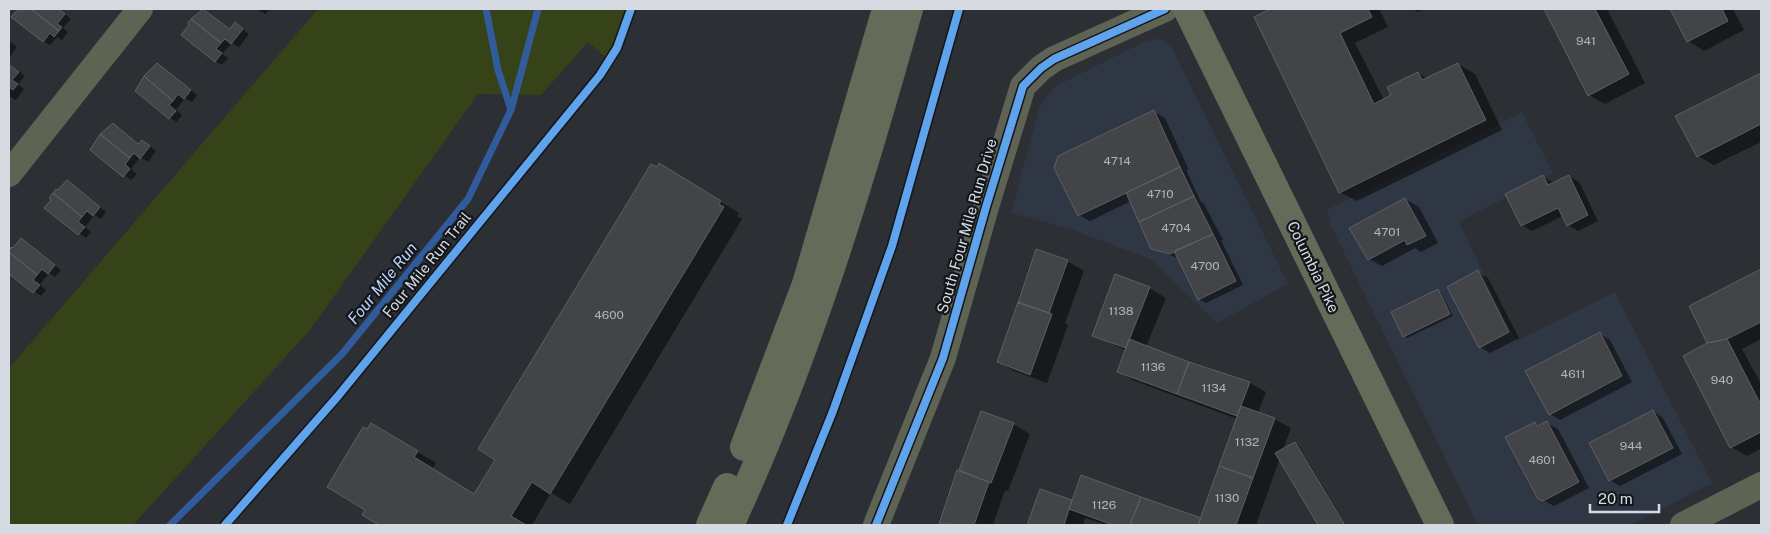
<svg xmlns="http://www.w3.org/2000/svg" width="1770" height="534" font-family="'Public Sans',sans-serif">
  <style>
    .built { fill: #2f3744 }
    .green { fill: #364217 }
    .shadow { fill: #0007 }
    .lines { fill: none; stroke-linecap: round; stroke-linejoin: round }
    .stream { stroke: #315b9b; stroke-width: 7 }
    .building { fill: #424448; stroke: #5c5f63 }
    .minor { stroke: #5e6353; stroke-width: 26 }
    .major { stroke: #656b58; stroke-width: 28 }
    .cycleway-casing { stroke: #13161a; stroke-width: 11 }
    .cycleway { stroke: #60a3ed; stroke-width: 8 }
    .labels { text-anchor: middle; stroke-width: 4.5; stroke-linejoin: round; paint-order: stroke }
    .number-label { font-size: 12px; fill: #b1b4bb }
    .street-label { font-size: 15px; fill: #d6dae1; stroke: #13161a }
    .water-label { font-size: 16px; font-style: italic; fill: #b9d3fa; stroke: #13161a }
  </style>
  <rect width="100%" height="100%" fill="#2c2f34"/>
  <path class="built" d="M1161,38L1171,46L1288,284L1217,323L1150,259L1070,229L1011,213L1039,108L1054,87L1142,43Z
    M1522,112L1553,173L1459,222L1516,341L1615,292L1712,483L1631,525H1478L1331,226L1327,210Z"/>
  <path class="green" d="M318,9H627L612,63L588,42L541,95L478,94L310,330L133,525H9V368Z"/>
  <path class="shadow" d="M26,9H59L71,19L63,28L68,32L62,40L57,37L50,45L43,41L22,13Z
    M204,9L231,29L235,24L249,34L239,47L232,43L222,54L228,58L222,65L215,61L198,17Z
    M256,9H270L265,14Z
    M1273,9H1379L1388,27L1355,43L1384,100L1393,96L1418,73L1428,79L1458,64L1475,74L1502,130L1357,201L1340,192L1255,17Z
    M1412,9H1424L1418,12Z
    M1545,9H1607L1645,83L1605,104L1589,95Z
    M1671,9H1733L1744,30L1704,51L1688,41Z
    M9,41L17,47L9,58Z
    M9,63L25,76L18,84L24,89L16,100L9,96Z
    M158,65L197,95L192,102L185,98L176,110L182,115L177,122L170,118Z
    M1761,75V142L1714,165L1698,156L1677,117Z
    M1154,112L1165,118L1189,170L1187,169V172L1201,202L1204,204L1223,240H1221L1243,285L1206,303L1199,299L1180,259L1152,248L1131,201L1090,221L1079,215Z
    M113,125L140,145L143,141L156,151L148,162L140,157L131,169L137,174L131,180L92,150Z
    M679,176L739,213L737,216L742,219L570,504L551,493L532,525H381L364,515L391,436L436,463L432,470L475,496Z
    M1569,176L1579,182L1598,221L1578,231L1568,225L1563,216L1532,231L1522,225L1543,177L1555,183Z
    M67,182L106,212L101,219L94,215L85,227L91,232L86,238L46,208Z
    M1405,199L1419,207L1438,243L1421,252L1415,248L1382,266L1369,259Z
    M21,240L61,270L55,277L49,273L44,279L40,285L46,290L41,296L9,272V252Z
    M1067,261L1084,271L1065,323L1068,325L1047,383L1014,371L998,362Z
    M1761,270V339L1742,349L1761,384V449L1747,456L1731,447L1709,343L1690,306Z
    M1478,272L1488,278L1519,338L1490,353L1480,347Z
    M1149,288L1166,298L1146,347L1250,383L1266,392L1258,413L1274,419L1291,428L1283,450L1295,443L1298,445L1346,525H1320L1280,458L1256,525H1106L1085,518L1083,525H1028L1041,490L1073,502L1201,519L1237,419L1135,381L1119,372L1127,351L1094,335Z
    M1438,291L1441,293L1453,316L1407,338L1404,336Z
    M1600,334L1610,340L1632,382L1560,420L1550,414Z
    M1653,411L1663,418L1682,454L1620,486L1610,480Z
    M982,412L1013,424L1030,434L1008,491L1005,490L993,525H944L940,523Z
    M1535,423L1541,426L1547,423L1558,429L1589,488L1554,506L1539,498Z"/>
  <g class="lines">
    <path class="stream" d="M486,9L498,70L511,110
      M170,525L342,354L468,199L511,110L538,9"/>
  </g>
  <path class="building" d="M18,9L21,12L24,9H31L59,31L54,37L50,33L43,42L11,17Z
    M31,9H59L65,14L57,24L62,27L59,31Z
    M203,9L230,29L235,22L243,29L231,44L225,39L221,43L191,19Z
    M1270,9H1368L1372,17L1340,33L1374,104L1391,95L1387,87L1418,72L1422,80L1458,63L1486,120L1339,193L1254,17Z
    M1544,9H1595L1629,74L1588,96Z
    M1670,9H1722L1728,21L1687,42Z
    M191,19L221,43L216,49L222,53L215,62L181,35L189,25L188,23Z
    M157,63L191,90L184,99L178,94L173,101L144,76Z
    M9,64L19,72L12,80L18,84L13,90L9,87Z
    M1761,73V124L1697,157L1675,116Z
    M144,76L173,101L169,105L176,111L169,119L135,91Z
    M1154,110L1180,167L1078,216L1054,168L1058,156Z
    M113,123L138,144L142,140L150,146L140,159L134,153L130,158L100,134Z
    M100,134L130,158L125,164L130,169L123,177L90,150Z
    M659,163L721,201L719,204L724,207L550,494L532,482L511,516L526,525H379L362,515L365,510L327,487L363,427L367,429L371,423L418,451L414,457L474,494L495,460L478,449L651,164L657,167Z
    M1180,167L1194,196L1139,222L1126,193Z
    M1543,175L1548,185L1569,175L1588,215L1567,226L1558,208L1521,226L1505,194Z
    M67,180L100,207L93,216L87,211L82,217L53,193L56,189L58,190Z
    M53,193L82,217L78,222L85,227L78,235L44,208L51,200L49,198Z
    M1194,196L1213,234L1170,254L1151,249L1139,222Z
    M1405,198L1426,236L1407,245L1405,240L1368,260L1349,228Z
    M1213,234L1236,281L1198,300L1174,251Z
    M21,238L55,265L48,274L42,269L37,275L9,252L11,247L13,248Z
    M1036,249L1068,260L1049,313L1018,303Z
    M9,252L37,275L33,280L40,285L33,293L9,274Z
    M1761,269V322L1727,339L1707,343L1689,306Z
    M1478,270L1509,332L1479,348L1447,287Z
    M1115,274L1150,287L1126,348L1092,336Z
    M1438,289L1450,314L1403,337L1391,312Z
    M1018,302L1052,314L1030,375L997,362Z
    M1600,332L1622,376L1549,415L1525,371Z
    M1129,339L1189,362L1177,394L1117,372Z
    M1727,339L1761,405V432L1730,448L1683,356L1707,343Z
    M1189,362L1250,382L1237,416L1177,394Z
    M1241,406L1275,418L1253,478L1219,466Z
    M1653,410L1673,448L1609,481L1589,443Z
    M981,411L1014,423L991,483L959,470Z
    M1547,421L1579,482L1543,501L1538,499L1505,437L1535,422L1537,426Z
    M1295,442L1345,525H1318L1275,453Z
    M1219,466L1253,478L1236,525H1198Z
    M957,470L989,482L974,525L939,524Z
    M1081,475L1141,497L1130,525H1113L1069,509Z
    M1040,489L1072,500L1064,525H1027Z
    M1141,497L1201,518L1198,525H1130Z"/>
  <g class="lines">
    <path class="minor" d="M9,174L140,9
      M876,525L943,358L986,207L1023,86L1041,68L1054,59L1165,9
      M1683,525L1761,485"/>
    <path class="major" d="M1187,9L1440,525
      M744,447L806,284L886,9
      M710,525L727,487
      M730,525C807,359 860,185 909,9"/>
    <defs>
      <path id="cycleway" d="M225,525L338,396L600,75L617,48L631,9
        M787,525L833,411L892,246L959,9
        M876,525L943,358L986,207L1023,86L1041,68L1054,59L1165,9"/>
    </defs>
    <use href="#cycleway" class="cycleway-casing"/>
    <use href="#cycleway" class="cycleway"/>
  </g>
  <g class="labels">
    <g class="number-label">
      <text x="1586" y="45">941</text>
      <text x="1117" y="165">4714</text>
      <text x="1160" y="198">4710</text>
      <text x="1176" y="232">4704</text>
      <text x="1387" y="236">4701</text>
      <text x="1205" y="270">4700</text>
      <text x="1121" y="315">1138</text>
      <text x="609" y="319">4600</text>
      <text x="1153" y="371">1136</text>
      <text x="1573" y="378">4611</text>
      <text x="1722" y="384">940</text>
      <text x="1214" y="392">1134</text>
      <text x="1247" y="446">1132</text>
      <text x="1631" y="450">944</text>
      <text x="1542" y="464">4601</text>
      <text x="1227" y="502">1130</text>
      <text x="1104" y="509">1126</text>
    </g>
    <g class="street-label">
      <text transform="translate(967 226) rotate(-74)" y="5">South Four Mile Run Drive</text>
      <text transform="translate(427 265) rotate(-51)" y="5">Four Mile Run Trail</text>
      <text transform="translate(1313 267) rotate(64)" y="5">Columbia Pike</text>
    </g>
    <g class="water-label">
      <text transform="translate(382 283) rotate(-51)" y="6">Four Mile Run</text>
    </g>
  </g>
  <rect width="1770" height="534" fill="none" stroke="#d6dae1" stroke-width="20"/>
  <path d="M1590 504v8h69v-8" fill="none" stroke="#d6dae1" stroke-width="2.5"/>
  <text x="1598" y="504" font-size="15" fill="#d6dae1" stroke="#13161a" stroke-width="4" paint-order="stroke">20 m</text>
</svg>
